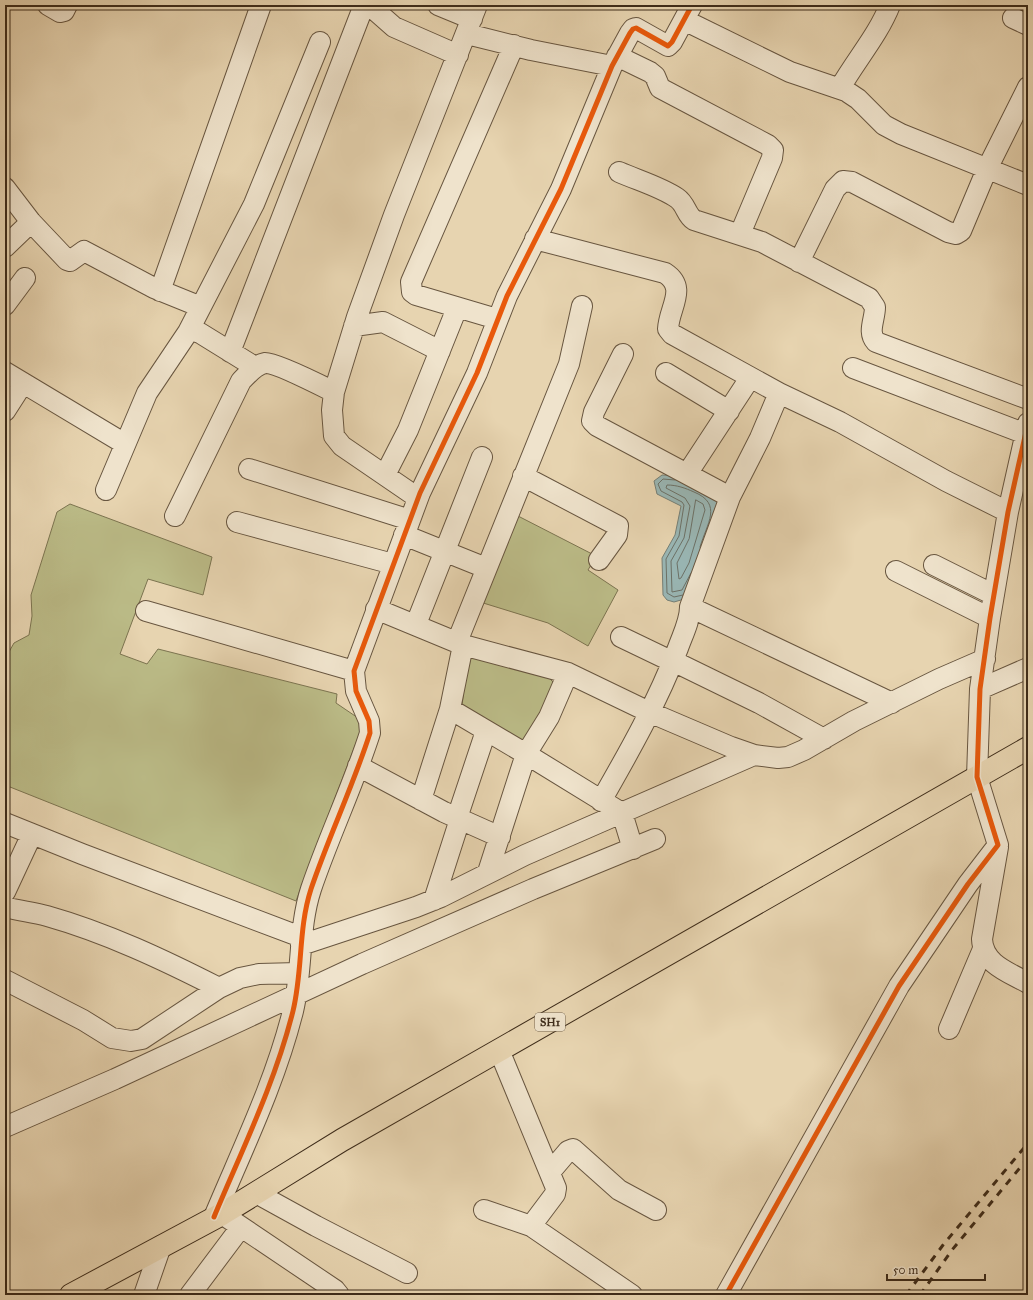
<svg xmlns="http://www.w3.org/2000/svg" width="1033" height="1300" font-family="'IM FELL Great Primer',serif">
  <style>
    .green { fill: #bbbb87; stroke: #7c7450 }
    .water { fill: #99b6b4; stroke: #757f76 }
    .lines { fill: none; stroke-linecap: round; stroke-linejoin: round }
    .shore { stroke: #6c7167; stroke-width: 1 }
    .minor-casing { stroke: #685640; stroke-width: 22 }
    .major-casing { stroke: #3e2c1a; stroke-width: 24 }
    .minor { stroke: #efe3cc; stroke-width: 20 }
    .major { stroke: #e7d4b0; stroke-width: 22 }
    .rail { stroke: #3e2c1a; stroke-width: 3; stroke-dasharray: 7 7; stroke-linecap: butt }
    .cycleway-casing { stroke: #efe3cc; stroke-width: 8 }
    .cycleway { stroke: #e8590c; stroke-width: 5 }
    .labels { text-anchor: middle; stroke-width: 3; stroke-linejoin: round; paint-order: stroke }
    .shield { fill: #efe3cc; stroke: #73634f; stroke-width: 1 }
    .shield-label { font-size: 11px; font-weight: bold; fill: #3e2c1a }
  </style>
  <rect width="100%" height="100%" fill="#e7d4b0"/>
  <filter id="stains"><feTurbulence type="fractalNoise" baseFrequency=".005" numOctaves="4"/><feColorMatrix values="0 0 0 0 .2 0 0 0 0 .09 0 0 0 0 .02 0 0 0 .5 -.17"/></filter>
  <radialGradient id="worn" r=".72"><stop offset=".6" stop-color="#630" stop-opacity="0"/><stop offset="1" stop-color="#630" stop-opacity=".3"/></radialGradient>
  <path class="green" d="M70,504L212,557L203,595L148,579L120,654L147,664L158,649L337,694L336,703L364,722L296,901L5,785V659L14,643L29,635L32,616L31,595L57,512Z
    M518,516L596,556L588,570L618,590L588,646L548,623L480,602Z
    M468,652L547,676L554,683L526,742L513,739L462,706Z"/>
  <path class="water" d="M662,475L680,476L710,489L720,504L688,598L674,602L667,600L663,595L662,558L675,535L681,506L657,494L654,481Z"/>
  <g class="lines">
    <path class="shore" d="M675,480L663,479L658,484L661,491L682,502L684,505L679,536L666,559L667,593L674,597L683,595
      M696,500L703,504L705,510L689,563L681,578L679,579L677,563L689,539Z
      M691,573L682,590L672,592L671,561L684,538L690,506L685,498L666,488L667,485C677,485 685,488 694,492C723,504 707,523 700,547"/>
    <defs>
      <path id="minor" d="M48,5L60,12L64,11L67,5
        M369,5L394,27L458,55
        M438,5L472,19
        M1013,18L1028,25
        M684,20L790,72L846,91L858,99L884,125L901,134L1028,185
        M467,34L531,50L612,66
        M617,56L650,72L655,76L660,88L768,145L773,150L772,158L740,234
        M840,88C856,60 878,35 890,5
        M619,172C637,180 661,187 677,198C686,204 686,215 694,220L762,242L869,298L875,307C875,320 867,332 876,342L1028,399
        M5,188L31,222L67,260L70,261L84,251L154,288L201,307
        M535,239L665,273C688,288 669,307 668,329L672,334L779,393
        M5,247L31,222
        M799,262L835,189L843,181L852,182L948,232L956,234L961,231L987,169L1028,87
        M160,291L261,5
        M5,305L25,278
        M497,319L416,295L412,292L411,282L514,45
        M354,326L383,322L440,351
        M188,332L254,204L320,42
        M230,352L364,5
        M623,354L594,412L592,421L597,426L730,497
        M853,368L1026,434
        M5,372L125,444
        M666,373L729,411
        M5,411L23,383
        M249,469L410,520
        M687,474L750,378
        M385,475L408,430L457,308
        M523,476L618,526L617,535L599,560
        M106,490L147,393L188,332L191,330L200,333L255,367
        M418,498L342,446L334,436L332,410L334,392L357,317L394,215L477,5
        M175,516L241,381C248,374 255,365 265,363C275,362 322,386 334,392
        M237,522L393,564
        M404,535L486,568
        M934,565L994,595
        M896,571L990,618
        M690,607L892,703
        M376,609L463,645L568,673L649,712L731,747L754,755L778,758L788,757L804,750L854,721L939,679L985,659
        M146,611L354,671
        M416,624L482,457
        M621,637L673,662
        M457,642L569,364L582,306
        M673,661L759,703L824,739
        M980,689L1028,668
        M450,709L526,754L622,813L633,849
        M358,766L444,812L500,837
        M421,800L450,709L463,645
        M601,801C629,752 658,701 678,648C683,634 690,621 690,607L730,497L760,438L779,393L840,422L946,481L1008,512
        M457,818L486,731
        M5,823L82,854L301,937
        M998,847L982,939C983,964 1008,972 1028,983
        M488,872L526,754L549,717L568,673
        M5,892L32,834
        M434,900L460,819
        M5,907C19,911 33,912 47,916C107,933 164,960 219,988
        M301,945L416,907L441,897L525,855L754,755
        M5,980L83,1020L112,1038L131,1041L142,1039L219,988L240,978L259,974L298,973
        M949,1029L983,949
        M499,1050L556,1188L555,1194L531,1226
        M5,1127L115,1079L362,964L533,889L655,839
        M551,1171L568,1151L573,1149L619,1190L656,1210
        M256,1193L316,1226L407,1273
        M484,1210L531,1226L632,1295
        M222,1214L335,1290L339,1295
        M214,1217C242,1150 275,1083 293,1011C303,970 298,929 311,889C329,836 353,786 370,733L369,721L356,691L354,671L420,493L477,373L507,296L561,189L612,66L630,33L633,29L636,28L668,46L672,42L692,5
        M144,1295L161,1246
        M190,1295L241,1227
        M726,1295L899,986L968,884L998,845L977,777L980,689L990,618L1008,512L1028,423"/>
      <path id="major" d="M71,1295L222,1214L342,1140L1028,748"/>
    </defs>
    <use href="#minor" class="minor-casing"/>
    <use href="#major" class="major-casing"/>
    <use href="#minor" class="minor"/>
    <use href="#major" class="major"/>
    <path class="rail" d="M906,1295L943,1245L1028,1143
      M920,1295L952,1250L1028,1158"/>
    <defs>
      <path id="cycleway" d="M214,1217C242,1150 275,1083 293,1011C303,970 298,929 311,889C329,836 353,786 370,733L369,721L356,691L354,671L420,493L477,373L507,296L561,189L612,66L630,33L633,29L636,28L668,46L672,42L692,5
        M726,1295L899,986L968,884L998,845L977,777L980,689L990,618L1008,512L1028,423"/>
    </defs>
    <use href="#cycleway" class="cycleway-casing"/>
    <use href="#cycleway" class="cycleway"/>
  </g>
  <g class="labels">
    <rect class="shield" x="535" y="1013" width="30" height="18" rx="3"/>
    <g class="shield-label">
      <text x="550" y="1026">SH1</text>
    </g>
  </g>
  <rect width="1033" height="1300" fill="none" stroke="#e7d4b0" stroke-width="20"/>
  <rect x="6" y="6" width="1021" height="1288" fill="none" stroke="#3e2c1a" stroke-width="2"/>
  <rect x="10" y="10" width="1013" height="1280" fill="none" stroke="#3e2c1a"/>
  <path d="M887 1274v6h98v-6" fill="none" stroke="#3e2c1a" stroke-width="2"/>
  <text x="893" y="1274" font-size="12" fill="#3e2c1a" stroke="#efe3cc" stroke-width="3" paint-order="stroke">50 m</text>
  <rect width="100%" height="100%" filter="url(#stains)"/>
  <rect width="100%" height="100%" fill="url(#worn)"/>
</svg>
